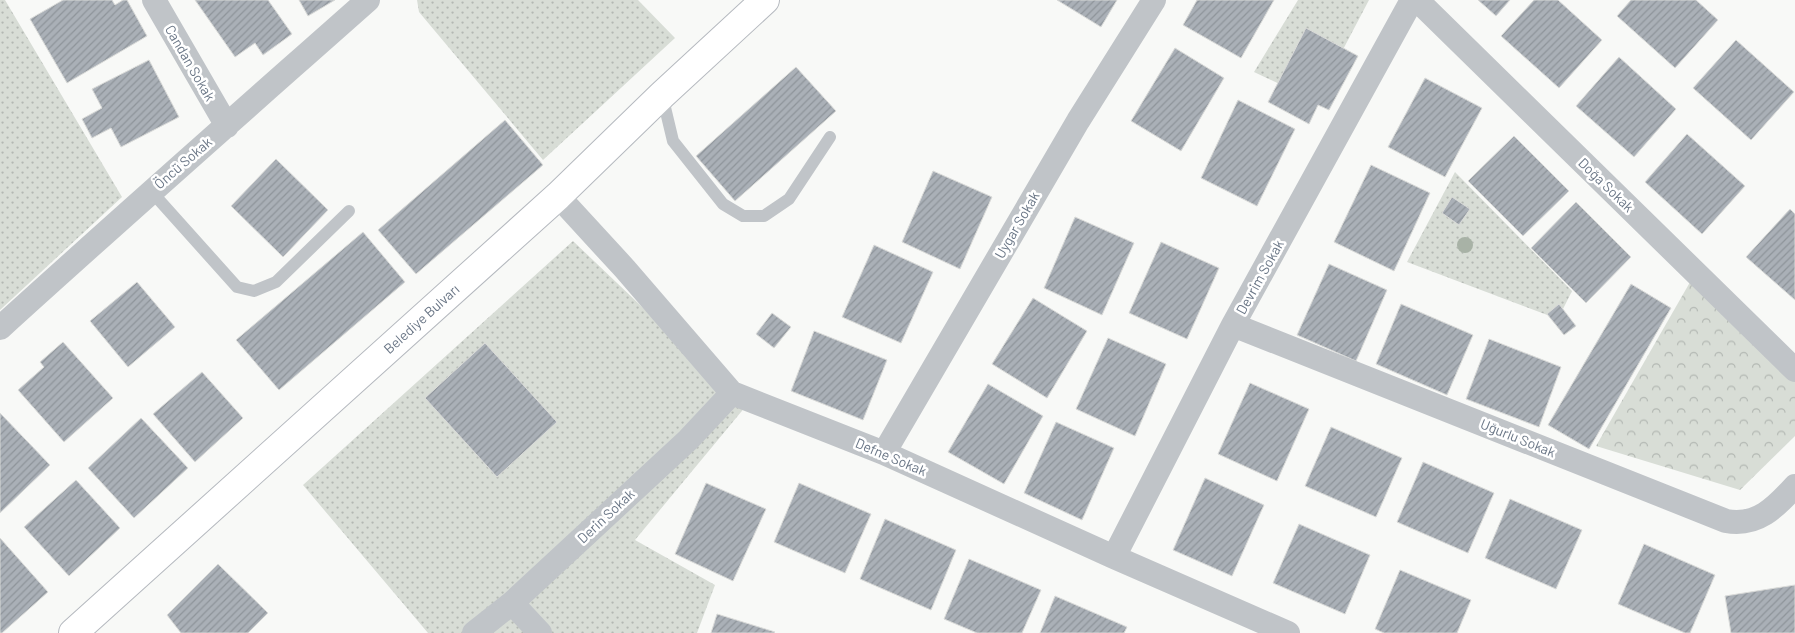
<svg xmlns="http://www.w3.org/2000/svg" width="1795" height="633" font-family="Barlow,sans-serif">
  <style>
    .grass { fill: url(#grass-dots) }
    .park { fill: url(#park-crowns) }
    .building { fill: url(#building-hatch); stroke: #dadbd9 }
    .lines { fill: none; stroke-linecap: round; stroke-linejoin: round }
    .secondary-casing { stroke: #b5b9bf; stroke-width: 30 }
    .lane { stroke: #c0c4c8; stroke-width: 12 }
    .street { stroke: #c0c4c8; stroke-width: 24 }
    .secondary { stroke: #fff; stroke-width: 28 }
    .tree { fill: #a8b2a6 }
    .labels { text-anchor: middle; stroke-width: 5; stroke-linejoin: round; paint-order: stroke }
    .street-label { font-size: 14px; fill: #6a7686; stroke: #fff }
  </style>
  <defs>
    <pattern id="grass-dots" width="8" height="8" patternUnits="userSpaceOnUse" patternTransform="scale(1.25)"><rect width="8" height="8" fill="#d8ddd6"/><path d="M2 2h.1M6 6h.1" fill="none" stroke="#b3b8b3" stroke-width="1.8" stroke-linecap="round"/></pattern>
    <pattern id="park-crowns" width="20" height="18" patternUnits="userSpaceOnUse" patternTransform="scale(1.25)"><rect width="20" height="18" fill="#d8ddd6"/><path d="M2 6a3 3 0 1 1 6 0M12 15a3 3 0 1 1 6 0" fill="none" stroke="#b3b8b3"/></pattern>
    <pattern id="building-hatch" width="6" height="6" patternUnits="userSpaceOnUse" patternTransform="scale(1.25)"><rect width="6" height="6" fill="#aab0b7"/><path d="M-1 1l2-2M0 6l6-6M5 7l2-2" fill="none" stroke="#8e949a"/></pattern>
  </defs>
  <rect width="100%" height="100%" fill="#f8f9f7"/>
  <path class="grass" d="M0,0H5L122,197L0,310Z
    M417,0H638L675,38L543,160L419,12Z
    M1298,0H1369L1316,101L1254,72Z
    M1455,172L1572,291L1558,319L1407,262Z
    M573,241L746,406L635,540L715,585L697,633H428L303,485Z"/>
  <path class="park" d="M1697,270L1795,366V436L1740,490L1596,446Z"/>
  <path class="building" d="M63,0H112L115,5L123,0H127L147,36L67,83L30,19Z
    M195,0H268L292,34L263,55L255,43L235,57Z
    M299,0H335L308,16Z
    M1057,0H1117L1101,27Z
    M1197,0H1274L1241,58L1183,25Z
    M1478,0H1510L1496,16Z
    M1534,0H1558L1602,40L1559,88L1501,36Z
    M1631,0H1696L1718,20L1675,68L1617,16Z
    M1306,28L1358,56L1329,110L1318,105L1309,124L1268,102Z
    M1736,40L1794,92L1751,140L1693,88Z
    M1175,48L1224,78L1181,151L1131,121Z
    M1619,57L1676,109L1634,157L1576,106Z
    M149,60L179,117L121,147L111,128L92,138L82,119L102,108L92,89Z
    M796,67L836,111L735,201L696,156Z
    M1425,78L1482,108L1445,177L1388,147Z
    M1238,100L1295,129L1257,206L1201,178Z
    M505,120L543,165L416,274L378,230Z
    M1687,134L1745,186L1702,234L1645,182Z
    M1514,136L1569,191L1523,236L1468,181Z
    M276,159L328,210L283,257L231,206Z
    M1371,165L1430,193L1394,271L1334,242Z
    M933,171L992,197L960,269L902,242Z
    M1452,197L1470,209L1459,225L1442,213Z
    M1576,202L1631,257L1586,303L1531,248Z
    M1790,209L1795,214V300L1746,257Z
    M1075,217L1134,243L1102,315L1044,288Z
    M363,232L405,282L279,390L236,340Z
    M1161,242L1219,268L1187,339L1129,313Z
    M874,245L933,272L901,343L842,317Z
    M1329,264L1387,290L1356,361L1297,335Z
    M137,282L175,327L128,367L90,321Z
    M1631,284L1671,308L1589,449L1548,425Z
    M1033,298L1087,331L1047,398L992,364Z
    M1401,304L1473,335L1447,395L1376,364Z
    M1559,304L1576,326L1564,335L1547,314Z
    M772,313L791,327L774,348L756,334Z
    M814,331L887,360L863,420L791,391Z
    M1108,338L1166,364L1135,436L1076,409Z
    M1489,339L1561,367L1539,427L1466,399Z
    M63,342L113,398L64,442L18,390L44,367L40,362Z
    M485,343L557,422L497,477L425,398Z
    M202,372L243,418L195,462L153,414Z
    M1250,383L1309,409L1277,481L1218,454Z
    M988,384L1043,416L1004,484L948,452Z
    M0,413L50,465L0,513Z
    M141,418L188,468L134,518L88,468Z
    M1056,422L1114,448L1082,520L1024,493Z
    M1331,427L1402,458L1376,517L1305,486Z
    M1423,462L1494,493L1468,553L1397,522Z
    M1205,478L1264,505L1232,576L1173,550Z
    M76,480L120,528L69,576L24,527Z
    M706,483L766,509L733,581L675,554Z
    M799,483L871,514L845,573L774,542Z
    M1510,499L1582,530L1556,589L1485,558Z
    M885,519L956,550L931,610L860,579Z
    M1299,524L1370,555L1345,614L1273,583Z
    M0,538L48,592L2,633H0Z
    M1644,544L1715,575L1690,633H1685L1618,604Z
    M969,559L1041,590L1022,633H977L944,619Z
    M218,564L268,613L248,633H181L167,615Z
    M1400,570L1471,600L1457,633H1384L1375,629Z
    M1795,585V633H1731L1725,596Z
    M1055,596L1127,627L1124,633H1040Z
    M717,614L775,632L774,633H711Z"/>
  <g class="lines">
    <defs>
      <g id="secondary">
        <path id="s1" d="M73,633L558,196L662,95L765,0"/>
      </g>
    </defs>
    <use href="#secondary" class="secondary-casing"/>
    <path class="lane" d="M662,95L673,141L723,204L743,216H764L789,199L830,137
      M151,191L237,287L254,291L276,282L349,211"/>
    <path class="street" d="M154,0L227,126
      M1417,0L1795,370
      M558,196L625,269L732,393L884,453L1114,557L1288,633
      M1233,325L1726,521C1757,527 1776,507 1795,486
      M0,328C122,217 245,109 368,0
      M884,453L1078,121L1154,0
      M1114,557L1233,325L1412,0
      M512,603L540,633
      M474,633L512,603L688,440L732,393"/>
    <use href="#secondary" class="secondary"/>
  </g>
  <circle class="tree" cx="1465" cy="245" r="8"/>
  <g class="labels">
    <g class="street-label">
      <text transform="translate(190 63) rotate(60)" y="5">Candan Sokak</text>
      <text transform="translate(183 163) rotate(-41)" y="5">Öncü Sokak</text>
      <text transform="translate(1606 185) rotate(44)" y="5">Doğa Sokak</text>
      <text transform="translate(1017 225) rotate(-60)" y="5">Uygar Sokak</text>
      <text transform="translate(1260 277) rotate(-61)" y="5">Devrim Sokak</text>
      <text dy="5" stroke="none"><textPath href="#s1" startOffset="469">Belediye Bulvarı</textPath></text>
      <text transform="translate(1518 438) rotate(22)" y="5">Uğurlu Sokak</text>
      <text transform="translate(891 457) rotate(23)" y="5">Defne Sokak</text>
      <text transform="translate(606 516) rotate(-43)" y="5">Derin Sokak</text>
    </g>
  </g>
</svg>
